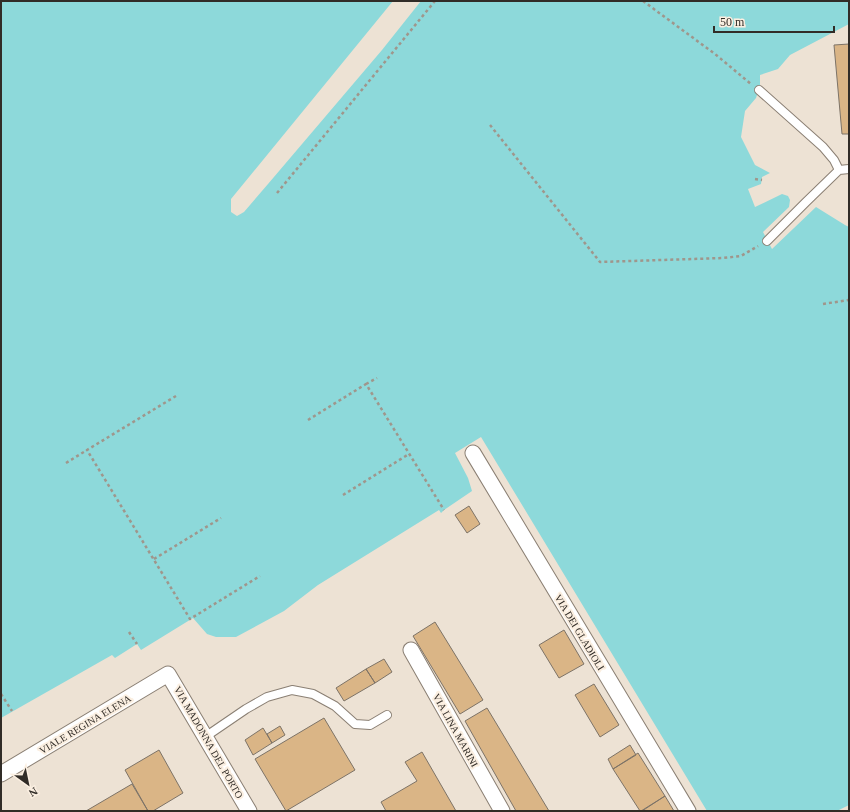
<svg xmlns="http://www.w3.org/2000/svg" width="850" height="812" font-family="Georgia,serif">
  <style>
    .water { fill: #8dd9da }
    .building { fill: #dab586; stroke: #7d7367 }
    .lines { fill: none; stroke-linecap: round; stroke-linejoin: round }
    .service-casing { stroke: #8a7f73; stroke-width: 10 }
    .minor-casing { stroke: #8a7f73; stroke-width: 17 }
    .path { stroke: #9f968c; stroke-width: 2.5; stroke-dasharray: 3 3; stroke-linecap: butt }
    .service { stroke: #fff; stroke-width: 8 }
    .minor { stroke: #fff; stroke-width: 15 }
    .labels { text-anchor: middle; stroke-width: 4; stroke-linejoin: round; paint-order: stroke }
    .street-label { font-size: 10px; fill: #312c27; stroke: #fbefe1 }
  </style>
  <rect width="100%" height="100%" fill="#ede2d4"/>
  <path class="water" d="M1,1H393L231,199V212L237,216L244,212L268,184L382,50L421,1H849V24L790,55L778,69L760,75V86L756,98L745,111L741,137L755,165L770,173L762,177L761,184L748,189L755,207L782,194L788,196L790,200L789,207L763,232L772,249L816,207L845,225L849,227V805L837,811H707L481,437L455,453L468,478L472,491L444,510L441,513L439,510L318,585L284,611L236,637H216L207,634L193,618L141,650L137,644L115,658L112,655L1,718Z"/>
  <path class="building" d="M849,44V134H842L834,45Z
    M469,506L480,524L467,533L455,515Z
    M435,622L483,700L460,714L413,636Z
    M564,630L584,664L559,678L539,645Z
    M384,659L392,672L375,683L366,669Z
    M366,669L375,683L344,701L336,688Z
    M594,684L619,725L600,737L575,695Z
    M487,708L549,811H516L465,721Z
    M324,718L355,770L286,811L255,759Z
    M280,726L285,735L272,743L267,734Z
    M263,728L272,743L253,755L245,740Z
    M630,745L636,755L613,769L608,759Z
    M159,750L183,793L153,811H148L125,770Z
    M422,752L456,811H386L381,802L417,781L405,762Z
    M638,753L665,796L641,811H640L613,769Z
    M132,784L148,811H86Z
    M665,796L674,811H642Z"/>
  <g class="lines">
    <defs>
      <path id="service" d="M759,90L823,147L834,160L839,170
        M767,241L806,202L839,170L849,169
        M205,737L246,709L267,697L292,690L313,694L335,706L355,724L370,725L387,715"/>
      <path id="minor" d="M473,453L688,811
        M411,650L502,811
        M1,774L168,674L249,811"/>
    </defs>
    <use href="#service" class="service-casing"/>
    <use href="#minor" class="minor-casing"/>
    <path class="path" d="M643,1L715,54L751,84
      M490,125L600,262L723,258L741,256L758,246
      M755,179L762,180
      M277,193L435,1
      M823,304L849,300
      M366,384L377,378
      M176,396L87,450L190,619L260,576
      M308,420L366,384L444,510
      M66,463L87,450
      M343,495L409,454
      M154,559L221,518
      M129,632L137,644
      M1,694L12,711"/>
    <use href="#service" class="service"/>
    <use href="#minor" class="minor"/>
  </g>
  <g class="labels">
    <g class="street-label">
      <text transform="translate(580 632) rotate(59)" y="4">VIA DEI GLADIOLI</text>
      <text transform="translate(85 724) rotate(-31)" y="4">VIALE REGINA ELENA</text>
      <text transform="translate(456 730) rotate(61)" y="4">VIA LINA MARINI</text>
      <text transform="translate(209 742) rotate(60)" y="4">VIA MADONNA DEL PORTO</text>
    </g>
  </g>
  <rect width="850" height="812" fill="none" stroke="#312c27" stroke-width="4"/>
  <g transform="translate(28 784) rotate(147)" stroke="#fbefe1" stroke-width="3" paint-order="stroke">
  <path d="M0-3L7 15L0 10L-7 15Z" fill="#312c27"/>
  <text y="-6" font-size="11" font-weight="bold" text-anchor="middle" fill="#312c27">N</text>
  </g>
  <path d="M714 26v6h120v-6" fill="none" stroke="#312c27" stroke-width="2"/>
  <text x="720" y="26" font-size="12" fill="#312c27" stroke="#fbefe1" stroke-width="3" paint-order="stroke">50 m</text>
</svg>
